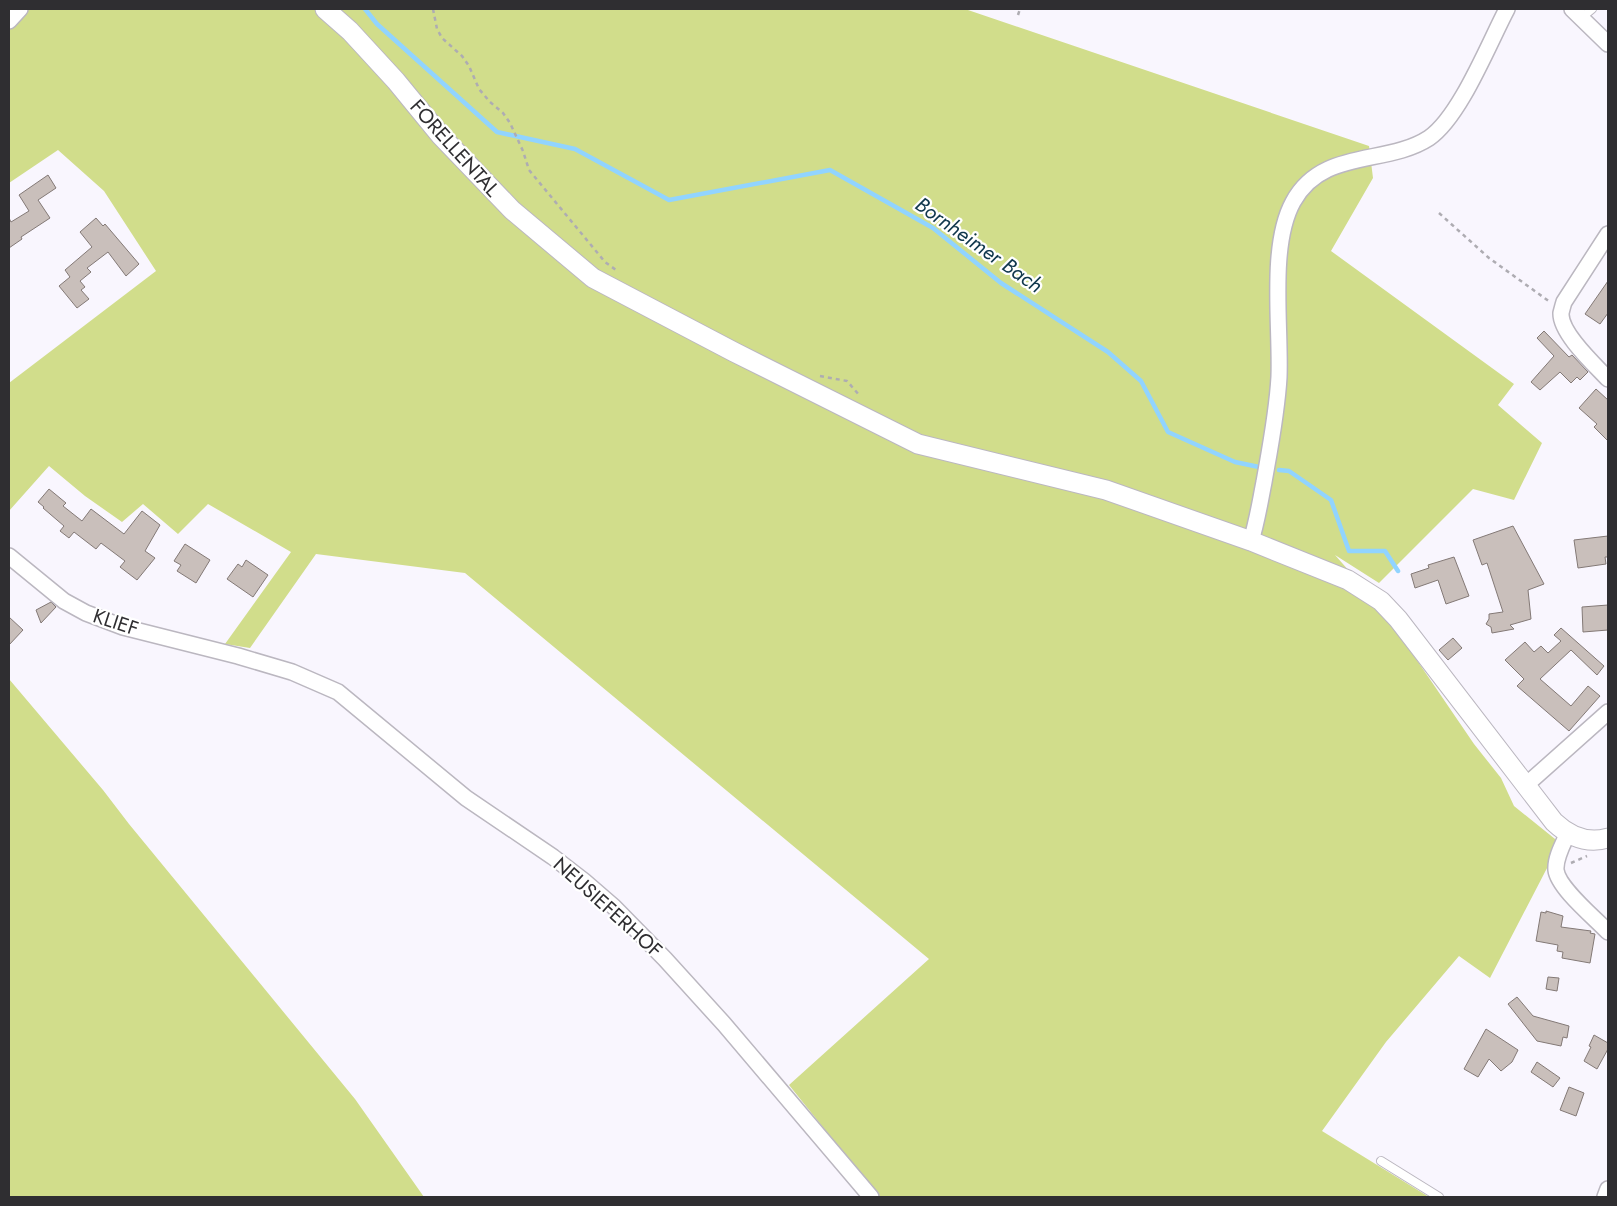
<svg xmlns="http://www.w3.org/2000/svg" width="1617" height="1206" font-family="Jost,sans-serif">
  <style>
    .green { fill: #d1dd8b }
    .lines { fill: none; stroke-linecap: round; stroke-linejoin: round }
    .stream { stroke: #91d4ff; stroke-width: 4.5 }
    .building { fill: #c9bfbb; stroke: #837976 }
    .service-casing { stroke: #bbb7c0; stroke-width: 10 }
    .minor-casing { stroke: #bbb7c0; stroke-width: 18 }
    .tertiary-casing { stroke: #bbb7c0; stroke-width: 21 }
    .path { stroke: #aeacb2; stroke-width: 2.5; stroke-dasharray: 4 4; stroke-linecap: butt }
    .service { stroke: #fff; stroke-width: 8 }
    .minor { stroke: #fff; stroke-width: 15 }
    .tertiary { stroke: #fff; stroke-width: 19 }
    .labels { text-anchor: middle; stroke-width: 4.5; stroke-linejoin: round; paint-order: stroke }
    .street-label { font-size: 20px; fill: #2f2e31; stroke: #fff }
    .water-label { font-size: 21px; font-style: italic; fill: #10374c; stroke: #fff }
  </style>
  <rect width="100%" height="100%" fill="#f9f6fe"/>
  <path class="green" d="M9,9H965L1369,146L1373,178L1331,251L1514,384L1498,405L1542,443L1514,500L1473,489L1379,583L1335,555L1380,606L1474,744L1501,778L1514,806L1560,843L1490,978L1459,956L1386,1042L1322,1131L1429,1197H879L789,1085L929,959L465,573L316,554L250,648L225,644L291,552L208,504L178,534L143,504L122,522L85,496L49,466L9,511V383L156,271L104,191L58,150L9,183Z
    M9,679L103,790L129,824L355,1099L424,1197H9Z"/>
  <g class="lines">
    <path class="stream" d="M365,9L377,24L497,132L575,149L669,200L830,170L933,228L1001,283L1108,352L1141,381L1168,432L1235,462L1259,467
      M1279,470L1289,471L1331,500L1349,551H1385L1398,571"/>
  </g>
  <path class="building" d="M48,175L56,188L38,200L50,218L21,237L22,239L9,248V218L11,222L29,211L19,195Z
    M96,218L103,226L105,224L139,264L126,276L108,252L87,268L91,272L80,281L85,287L81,290L89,299L77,308L59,286L70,277L65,270L92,247L80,232Z
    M1608,281V313L1600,324L1585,314Z
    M1544,331L1569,357L1572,355L1588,372L1580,380L1577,377L1571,383L1560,372L1540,390L1531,382L1554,356L1537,338Z
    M1596,389L1608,400V441L1594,427L1597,424L1579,408Z
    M49,489L66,503L63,506L82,521L91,509L124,534L142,511L160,525L145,551L155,558L137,580L120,567L125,561L101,543L96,549L74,532L69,538L60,531L64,526L43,508L44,507L38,502Z
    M1513,526L1544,584L1528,590L1531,619L1510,625L1514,629L1492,633L1491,627L1486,624L1489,619V614L1503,612L1487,563L1482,565L1473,540Z
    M1608,536V557H1605L1606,564L1578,568L1574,540Z
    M185,544L210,560L196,583L177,571L181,565L174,561Z
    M1454,557L1469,596L1446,604L1438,580L1415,588L1411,574L1429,568L1428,565Z
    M246,560L268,575L253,597L227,579L238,564L242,567Z
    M51,602L56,607L41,623L36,610Z
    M1608,605V630L1583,632L1582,607Z
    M9,617L23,630L9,645Z
    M1561,628L1604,666L1597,675L1571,650L1540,679L1571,706L1588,686L1600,696L1569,731L1517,686L1524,679L1505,660L1525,642L1534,652L1541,646L1548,653L1561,641L1554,635Z
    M1453,638L1462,648L1448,660L1439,650Z
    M1546,911L1563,916L1561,927L1591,931L1590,933L1595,934L1590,963L1562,958L1563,952L1557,951L1558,945L1536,941L1541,912L1546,913Z
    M1548,977L1559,978L1557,991L1546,989Z
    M1517,997L1533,1016L1569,1026L1567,1038L1563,1037L1561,1046L1537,1041L1508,1004Z
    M1486,1029L1518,1050L1512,1062L1501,1071L1489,1059L1478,1077L1464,1069Z
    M1594,1035L1608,1043V1049L1597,1069L1584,1061L1591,1047L1589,1046Z
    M1537,1062L1560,1078L1553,1087L1531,1072Z
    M1569,1087L1584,1093L1576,1116L1560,1110Z"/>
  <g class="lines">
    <defs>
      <path id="service" d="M1581,18L1592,9
        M1381,1161L1439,1197"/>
      <path id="minor" d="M1572,9L1608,44
        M9,21L20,9
        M1608,234L1564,302C1563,305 1562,309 1561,313C1560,333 1595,365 1608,379
        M1251,541C1257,522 1260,502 1264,482C1270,448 1277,413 1279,377C1281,326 1269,246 1293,202C1322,148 1386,166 1429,138C1460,117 1489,43 1507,9
        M9,556L64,601L86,613L123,627L238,656L292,672L338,692L466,798L553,857L584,881L614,907L665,959L724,1024L871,1197
        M1525,786L1608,712
        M1568,833C1563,844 1555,858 1556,870C1558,888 1595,918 1608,932
        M1605,1197L1608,1189"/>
      <path id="tertiary" d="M325,9L350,31L396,81L441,136L512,210L593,278L734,352L918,444L1106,490L1251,541L1348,580L1381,601L1398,619L1554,822C1570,837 1588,844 1608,838"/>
    </defs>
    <use href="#service" class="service-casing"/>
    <use href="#minor" class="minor-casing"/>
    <use href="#tertiary" class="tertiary-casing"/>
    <path class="path" d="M433,9L437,29L442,38L462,56L469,66L479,89L490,102L503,113L510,123L523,151L529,170L605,262L616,270
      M1018,15L1020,9
      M1439,213L1489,258L1550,302
      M820,376L847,381L860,396
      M1571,863L1587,856"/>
    <use href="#service" class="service"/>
    <use href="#minor" class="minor"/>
    <use href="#tertiary" class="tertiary"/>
  </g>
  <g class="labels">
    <g class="street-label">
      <text transform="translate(455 148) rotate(48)" y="7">FORELLENTAL</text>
      <text transform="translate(116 622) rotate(18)" y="7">KLIEF</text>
      <text transform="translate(608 907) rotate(42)" y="7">NEUSIEFERHOF</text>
    </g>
    <g class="water-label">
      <text transform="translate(979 245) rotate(35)" y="7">Bornheimer Bach</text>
    </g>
  </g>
  <rect width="1617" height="1206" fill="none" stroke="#2f2e31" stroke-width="20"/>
</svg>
